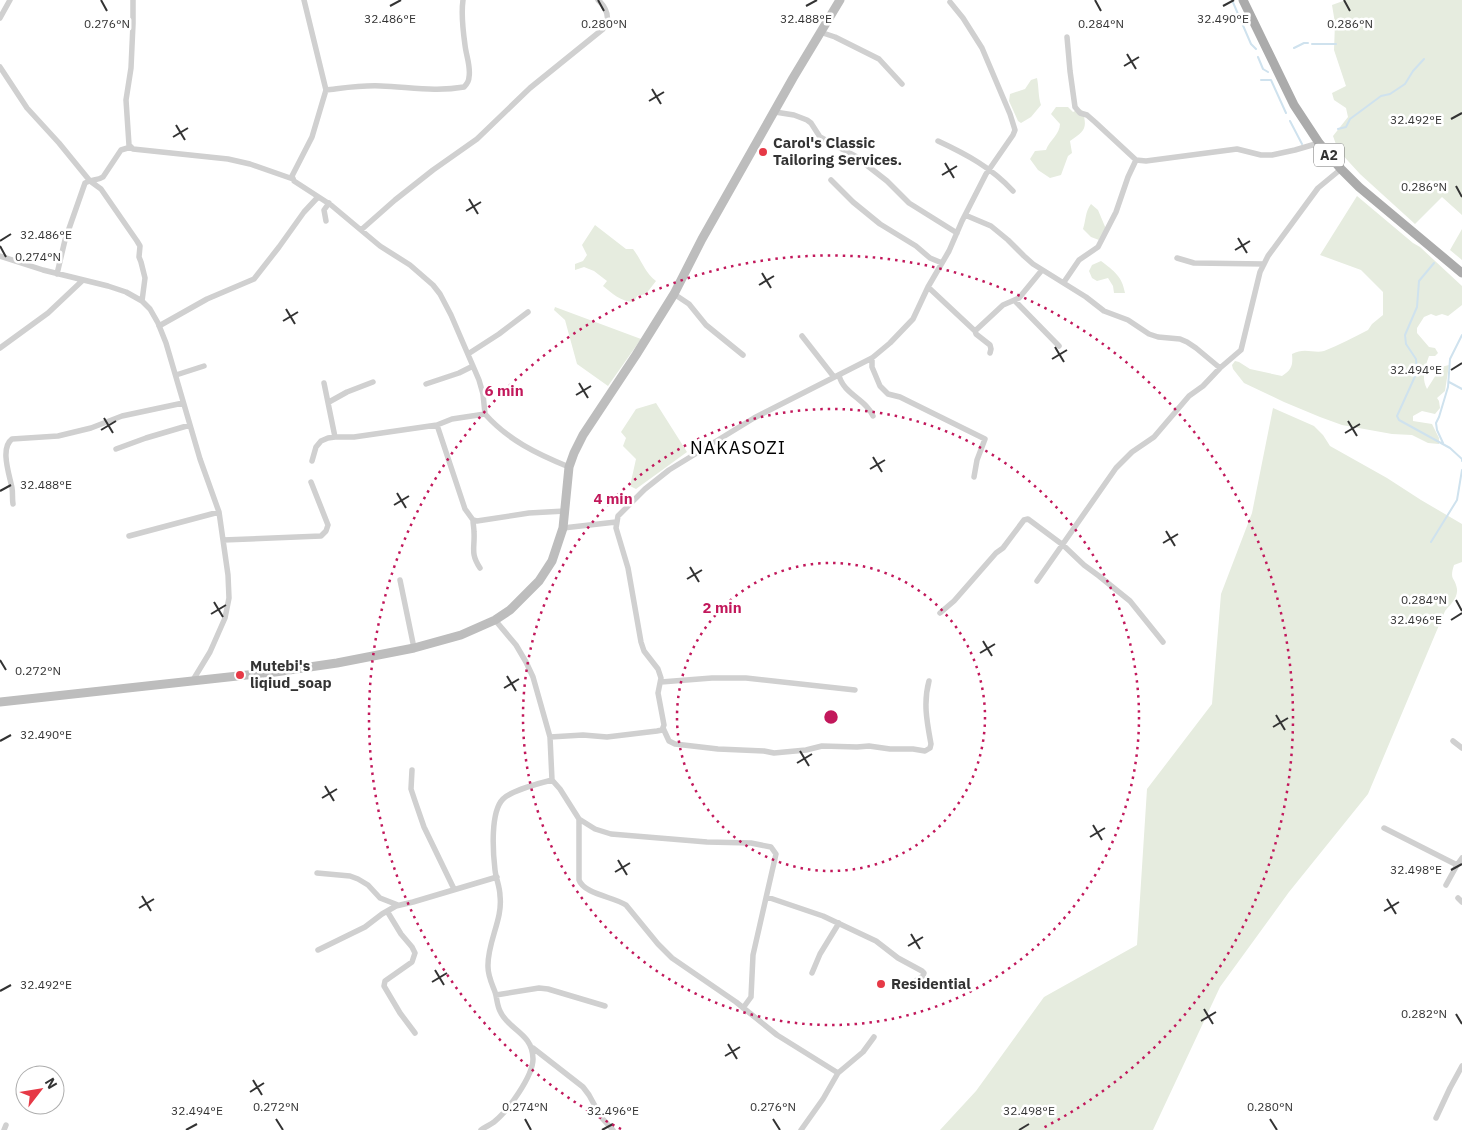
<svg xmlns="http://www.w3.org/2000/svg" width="1462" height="1130" font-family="'IBM Plex Sans',sans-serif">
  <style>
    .green { fill: #e6ecdf }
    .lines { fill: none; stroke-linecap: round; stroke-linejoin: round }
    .stream { stroke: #cfe2ee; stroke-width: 2 }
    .street { stroke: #d0d0d0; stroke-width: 5.5 }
    .secondary { stroke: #bdbdbd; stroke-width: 9 }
    .primary { stroke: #ababab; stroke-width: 9 }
    .ticks { fill: none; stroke: #333; stroke-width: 2 }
    .ring { fill: none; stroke: #c2185b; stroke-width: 2.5; stroke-dasharray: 2.5 5 }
    .poi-dot { fill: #e63946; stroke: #fff; stroke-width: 2 }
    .labels { text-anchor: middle; stroke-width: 5; stroke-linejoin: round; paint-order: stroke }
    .shield { fill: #fff; stroke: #707070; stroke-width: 1 }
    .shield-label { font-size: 14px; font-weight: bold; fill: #333 }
    .poi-label { font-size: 15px; font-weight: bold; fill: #333; stroke: #fff; text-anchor: start }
    .quarter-label { font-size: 18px; letter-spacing: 1px; fill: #000; stroke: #fff }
    .ticks-label { font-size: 12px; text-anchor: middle; fill: #333; stroke: #fff; stroke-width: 5; stroke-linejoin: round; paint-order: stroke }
    .centre { fill: #c2185b; stroke: #fff; stroke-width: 2.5 }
    .ring-label { font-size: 15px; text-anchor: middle; font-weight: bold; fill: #c2185b; stroke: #fff; stroke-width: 5; stroke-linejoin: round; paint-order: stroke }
  </style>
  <rect width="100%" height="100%" fill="#fff"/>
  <path class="green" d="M1343,0H1462V215L1442,197L1415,224L1360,174L1338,150L1333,136L1348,117L1346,108L1334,100L1332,93L1346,86L1334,50L1335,23L1332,5L1343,1Z
    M1037,78C1039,87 1038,96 1041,105L1031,117L1021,123L1018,121L1009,101L1010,94L1025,89L1031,80Z
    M1056,107H1068L1073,112L1079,109L1082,110C1088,128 1085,131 1070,141L1072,153L1068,156L1061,175L1050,178L1038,170L1030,159L1035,151L1046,150C1049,141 1060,134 1060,124L1051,114Z
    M1357,196L1413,243L1420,247L1462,286V305L1448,316L1442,314L1436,316L1431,314L1424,317L1417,328V333L1429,347L1435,348L1438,353L1435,356H1429C1425,367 1421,378 1427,389L1441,367L1449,365L1445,391L1437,398L1439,401L1440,408L1435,414L1422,411L1413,416V421L1432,424L1439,438V444L1428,443L1412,435L1392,434L1342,425L1320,417L1284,402L1244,383L1233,369L1232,365L1235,361L1239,362L1250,369L1282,376C1292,370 1293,365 1292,354C1305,347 1314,354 1324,351C1339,345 1354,337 1368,330L1372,324L1383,315V292L1361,270L1320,255Z
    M1091,204L1098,210L1106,229L1099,240L1091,237L1083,229C1086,220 1085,212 1091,204Z
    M595,225L626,249H633C641,259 645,273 656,281L646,294L637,296L634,302C621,302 612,293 603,286L607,281L594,271L584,267L575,270V264L583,261L587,255L582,245Z
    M1462,229V260L1450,250Z
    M1101,261C1114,271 1122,276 1125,293H1114L1113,286L1108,278L1097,281L1092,278L1089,271L1092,265Z
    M555,307L641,339L608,386L577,364L565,320L554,310Z
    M656,403L687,452L636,489L630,486L636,459L623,446L626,438L621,432L636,409Z
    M1273,408L1314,426L1323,435L1330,446L1387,478L1421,500L1462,524V562L1454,565C1449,581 1455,576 1457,589C1458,598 1450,605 1445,611L1368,794L1289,892L1220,987L1153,1130H940L976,1091L1044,997L1137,945L1147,789L1212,704L1221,594L1252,513Z"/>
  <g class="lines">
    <path class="stream" d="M1232,0L1251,44L1256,49
      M1312,44H1336
      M1294,48L1304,43H1308
      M1258,57L1263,69L1268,72
      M1261,80H1271L1286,113
      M1290,121L1302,144
      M1338,129L1346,127L1350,119L1381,96L1390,94L1405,84L1413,71L1424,59
      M1434,263L1419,281L1417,307L1405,335L1406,344L1416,359L1417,372L1397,416L1399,420L1450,448L1462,459V461
      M1449,382L1462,389
      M1443,443L1437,430L1436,423L1439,417L1448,387L1450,359L1462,335
      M1431,542L1457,500L1462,470"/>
    <path class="street" d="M133,0V24L131,68L126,100L129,145L133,149L228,159L250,164L293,179
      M304,0L326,90L312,137L292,176L294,181L331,205L380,246L410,265L433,285L440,294L451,315L479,380L483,394L485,414C508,440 537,454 569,467
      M0,18L10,0
      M820,32L835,37L879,59L902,84
      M1067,37L1070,71L1075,107L1080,113L1087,115L1095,122L1136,160L1146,161L1237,149L1261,155H1272L1295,150L1319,143
      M0,67L27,108L59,143L90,181L101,189L137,241L140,246L139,257L141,262L145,278L142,301
      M326,90C344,88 362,85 381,86C409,87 436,92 464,87C467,84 469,81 469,77C471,67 466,55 465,45C463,31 461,14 463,0
      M775,112L794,115L807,120L811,123L820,137L855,156L887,181L909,203L957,233
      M938,141C966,154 992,168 1013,191
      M831,180L853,202L880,224L916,246L930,258L942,263
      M965,215L991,226L1008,240L1024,256L1033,264L1086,297L1104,311L1128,320L1149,334L1158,337L1180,339L1187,342L1196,348L1220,368L1241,350L1260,272L1268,256L1318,188L1341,169
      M326,221L324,210L329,203
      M361,230L395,200L433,170L477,139L530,88L603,29C604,26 607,24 607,21C609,13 603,4 598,0
      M0,256L43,270L108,286L126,292L142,301L150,309L158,323L166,343L200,459L219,512L228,575L229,598L225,618L210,652L193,680
      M1177,258L1194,263L1264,264
      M57,274L65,240L85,183C91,179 97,181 103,177L121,150L131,147
      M1064,282L1079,260L1098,247L1116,212L1128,177L1136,160
      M928,287L975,331L976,334L990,345L991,349L990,353
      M674,294L689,304L706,325L743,355
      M1015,301L1059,346
      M159,326L207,299L254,279L279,247L304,212L318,197
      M975,331L1003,305L1019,298L1042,270
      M802,336L834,377
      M0,348L48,313L83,280
      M468,354L499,334L528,312
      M872,358V367L880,386L888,394L900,397L985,439L977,460L974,477
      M176,375L204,366
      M839,375C843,394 866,399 873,416
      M324,383L335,437
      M426,384L459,373L473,366
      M329,402L347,392L373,382
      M437,425L465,509L473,520L477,521L529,513L565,511
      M116,449L146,438L190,425
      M312,461L316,447L321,441L328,438L335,437H354L437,425L452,419L485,414
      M13,504C12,499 13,493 12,488C9,473 0,448 12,439L58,436L91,428L122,416L183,403
      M473,520C473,524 474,528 474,532C475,548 470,553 480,568
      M563,528L616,522
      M129,536L219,512
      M223,540L321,536L326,531L328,525L311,482
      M400,580L414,648
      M1037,581L1116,468L1132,452L1154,437L1189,396L1203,386L1220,368
      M940,613L954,601L996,553L1003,548L1024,520L1028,519L1063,545L1084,565L1099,576L1130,601L1163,642
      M495,620L516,645L526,662L533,677L550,737L552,780L560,789L579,819L595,829L611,834L707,842L751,843L771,847L776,854L753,955L751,997L743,1008
      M661,682L712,678H746L855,690
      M663,728L669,741L675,744L718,749L764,751L774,753L806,750L822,746L857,747L869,746L890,749H913L925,751L930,748L931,744C927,722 923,703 929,681
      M550,737L583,735L607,737L657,731L662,730L664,725L658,693L661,678L658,669L644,651L641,642L628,568L616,528L618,516L645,489L669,470L754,418L872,358L890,343L913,319L928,287L949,251L962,221L986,174L1013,135L1015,130L1010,114L982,48L963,18L950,2
      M1453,741L1462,748
      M412,770L411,789L415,801L424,827L454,889
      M579,819V880C584,894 614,897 626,905L658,944L672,958L736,1002L777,1035L838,1073
      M1384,828L1457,865L1462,858
      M317,873L350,876L358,879L368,885L380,898L398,905
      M1446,885L1457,865
      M767,897L823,916L876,941L898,958L922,971L924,973L923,976L914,982
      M1458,898L1462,902
      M387,911L401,934L412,947L415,953L412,962L385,981L384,986L400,1013L415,1033
      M318,950L365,927L382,914L396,906L413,902L497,877
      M812,973L820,954L839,923
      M496,995L539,988L548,989L605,1006
      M533,1048L583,1087L589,1095L601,1117L613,1130
      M1436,1118L1450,1088L1462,1066
      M4,1130L6,1125
      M481,1130C485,1127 490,1125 494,1122C508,1111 533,1076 533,1059C533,1033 508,1030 500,1011C497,1005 497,998 495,992C492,984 488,976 488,967C487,942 503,920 500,896C500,887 496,879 495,870C493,853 490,812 503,799C511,791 540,783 552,780
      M801,1130L823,1099L838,1073L863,1052L874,1037"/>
    <path class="secondary" d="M0,702L275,672L337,663L414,648L461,635L495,620L510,610L539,581L552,561L563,528L569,467L574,453L583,435L636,355L674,294L702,239L793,78L840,0"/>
    <path class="primary" d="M1243,0L1294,105L1319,143L1341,169L1359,187L1462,273"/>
  </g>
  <path class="ticks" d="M101,0L107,11M598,0L604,11M1095,0L1101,11M1344,0L1350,11M390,6L401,0M806,6L817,0M1223,6L1234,0M1127,54L1136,69M1124,66L1139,57M652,89L661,104M649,101L664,92M1451,119L1462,113M176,125L185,140M173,137L188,128M945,163L954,178M942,175L957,166M1456,186L1462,197M469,199L478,214M466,211L481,202M1238,238L1247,253M0,241L11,234M0,246L6,257M1235,250L1250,241M762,273L771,288M759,285L774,276M286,309L295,324M283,321L298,312M1055,347L1064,362M1052,359L1067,350M1451,370L1462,363M579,383L588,398M576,395L591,386M104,418L113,433M1348,421L1357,436M101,430L116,421M1345,433L1360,424M873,457L882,472M870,469L885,460M0,491L11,485M397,493L406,508M394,505L409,496M1166,531L1175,546M1163,543L1178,534M690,567L699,582M687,579L702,570M1456,600L1462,611M214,602L223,617M211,614L226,605M1451,620L1462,613M983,641L992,656M980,653L995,644M0,660L6,670M507,676L516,691M504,688L519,679M1276,715L1285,730M1273,727L1288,718M0,741L11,735M800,751L809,766M797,763L812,754M325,786L334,801M322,798L337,789M1093,825L1102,840M1090,837L1105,828M618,860L627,875M1451,870L1462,864M615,872L630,863M142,896L151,911M1387,899L1396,914M139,908L154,899M1384,911L1399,902M911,934L920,949M908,946L923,937M435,970L444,985M432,982L447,973M0,991L11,985M1204,1009L1213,1024M1456,1014L1462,1024M1201,1021L1216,1012M728,1044L737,1059M725,1056L740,1047M253,1080L262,1095M250,1092L264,1083M276,1119L283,1130M525,1119L531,1130M773,1119L780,1130M1270,1119L1277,1130M186,1130L197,1124M602,1130L613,1124M1019,1130L1029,1124"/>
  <g class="ring">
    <circle cx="831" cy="717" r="154"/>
    <circle cx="831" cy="717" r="308"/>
    <path d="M621 1129A462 462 0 1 1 1041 1129"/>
  </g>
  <g class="poi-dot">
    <circle cx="763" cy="152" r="5"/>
    <circle cx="240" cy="675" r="5"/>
    <circle cx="881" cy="984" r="5"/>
  </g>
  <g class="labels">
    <rect class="shield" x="1314" y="143.5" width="30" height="23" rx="4"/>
    <g class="shield-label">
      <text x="1329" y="160">A2</text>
    </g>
    <g class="poi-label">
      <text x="773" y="148">Carol's Classic<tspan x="773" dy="17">Tailoring Services.</tspan></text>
      <text x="250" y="671">Mutebi's<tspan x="250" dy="17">liqiud_soap</tspan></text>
      <text x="891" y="989">Residential</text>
    </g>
    <g class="quarter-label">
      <text x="738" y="454">NAKASOZI</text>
    </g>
  </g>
  <g class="ticks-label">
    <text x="390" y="23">32.486°E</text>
    <text x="806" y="23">32.488°E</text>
    <text x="1223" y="23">32.490°E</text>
    <text x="1350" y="28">0.286°N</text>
    <text x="107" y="28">0.276°N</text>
    <text x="604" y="28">0.280°N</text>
    <text x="1101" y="28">0.284°N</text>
    <text x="1416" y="124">32.492°E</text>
    <text x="1424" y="191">0.286°N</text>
    <text x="46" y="239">32.486°E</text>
    <text x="38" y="261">0.274°N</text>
    <text x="1416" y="374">32.494°E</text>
    <text x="46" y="489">32.488°E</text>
    <text x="1424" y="604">0.284°N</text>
    <text x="1416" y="624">32.496°E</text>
    <text x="38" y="675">0.272°N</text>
    <text x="46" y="739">32.490°E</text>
    <text x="1416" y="874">32.498°E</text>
    <text x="46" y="989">32.492°E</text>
    <text x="1424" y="1018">0.282°N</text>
    <text x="276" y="1111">0.272°N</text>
    <text x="525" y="1111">0.274°N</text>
    <text x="773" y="1111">0.276°N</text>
    <text x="1270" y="1111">0.280°N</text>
    <text x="197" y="1115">32.494°E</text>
    <text x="613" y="1115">32.496°E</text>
    <text x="1029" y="1115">32.498°E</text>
  </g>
  <circle cx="831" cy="717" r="8" class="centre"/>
  <g class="ring-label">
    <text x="504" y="396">6 min</text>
    <text x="613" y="504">4 min</text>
    <text x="722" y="613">2 min</text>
  </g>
  <g transform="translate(40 1090) rotate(59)"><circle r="24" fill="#ffffff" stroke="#adadad"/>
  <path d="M0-4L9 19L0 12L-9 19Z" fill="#e63946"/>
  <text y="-8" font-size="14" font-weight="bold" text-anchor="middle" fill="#333333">N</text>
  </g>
</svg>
